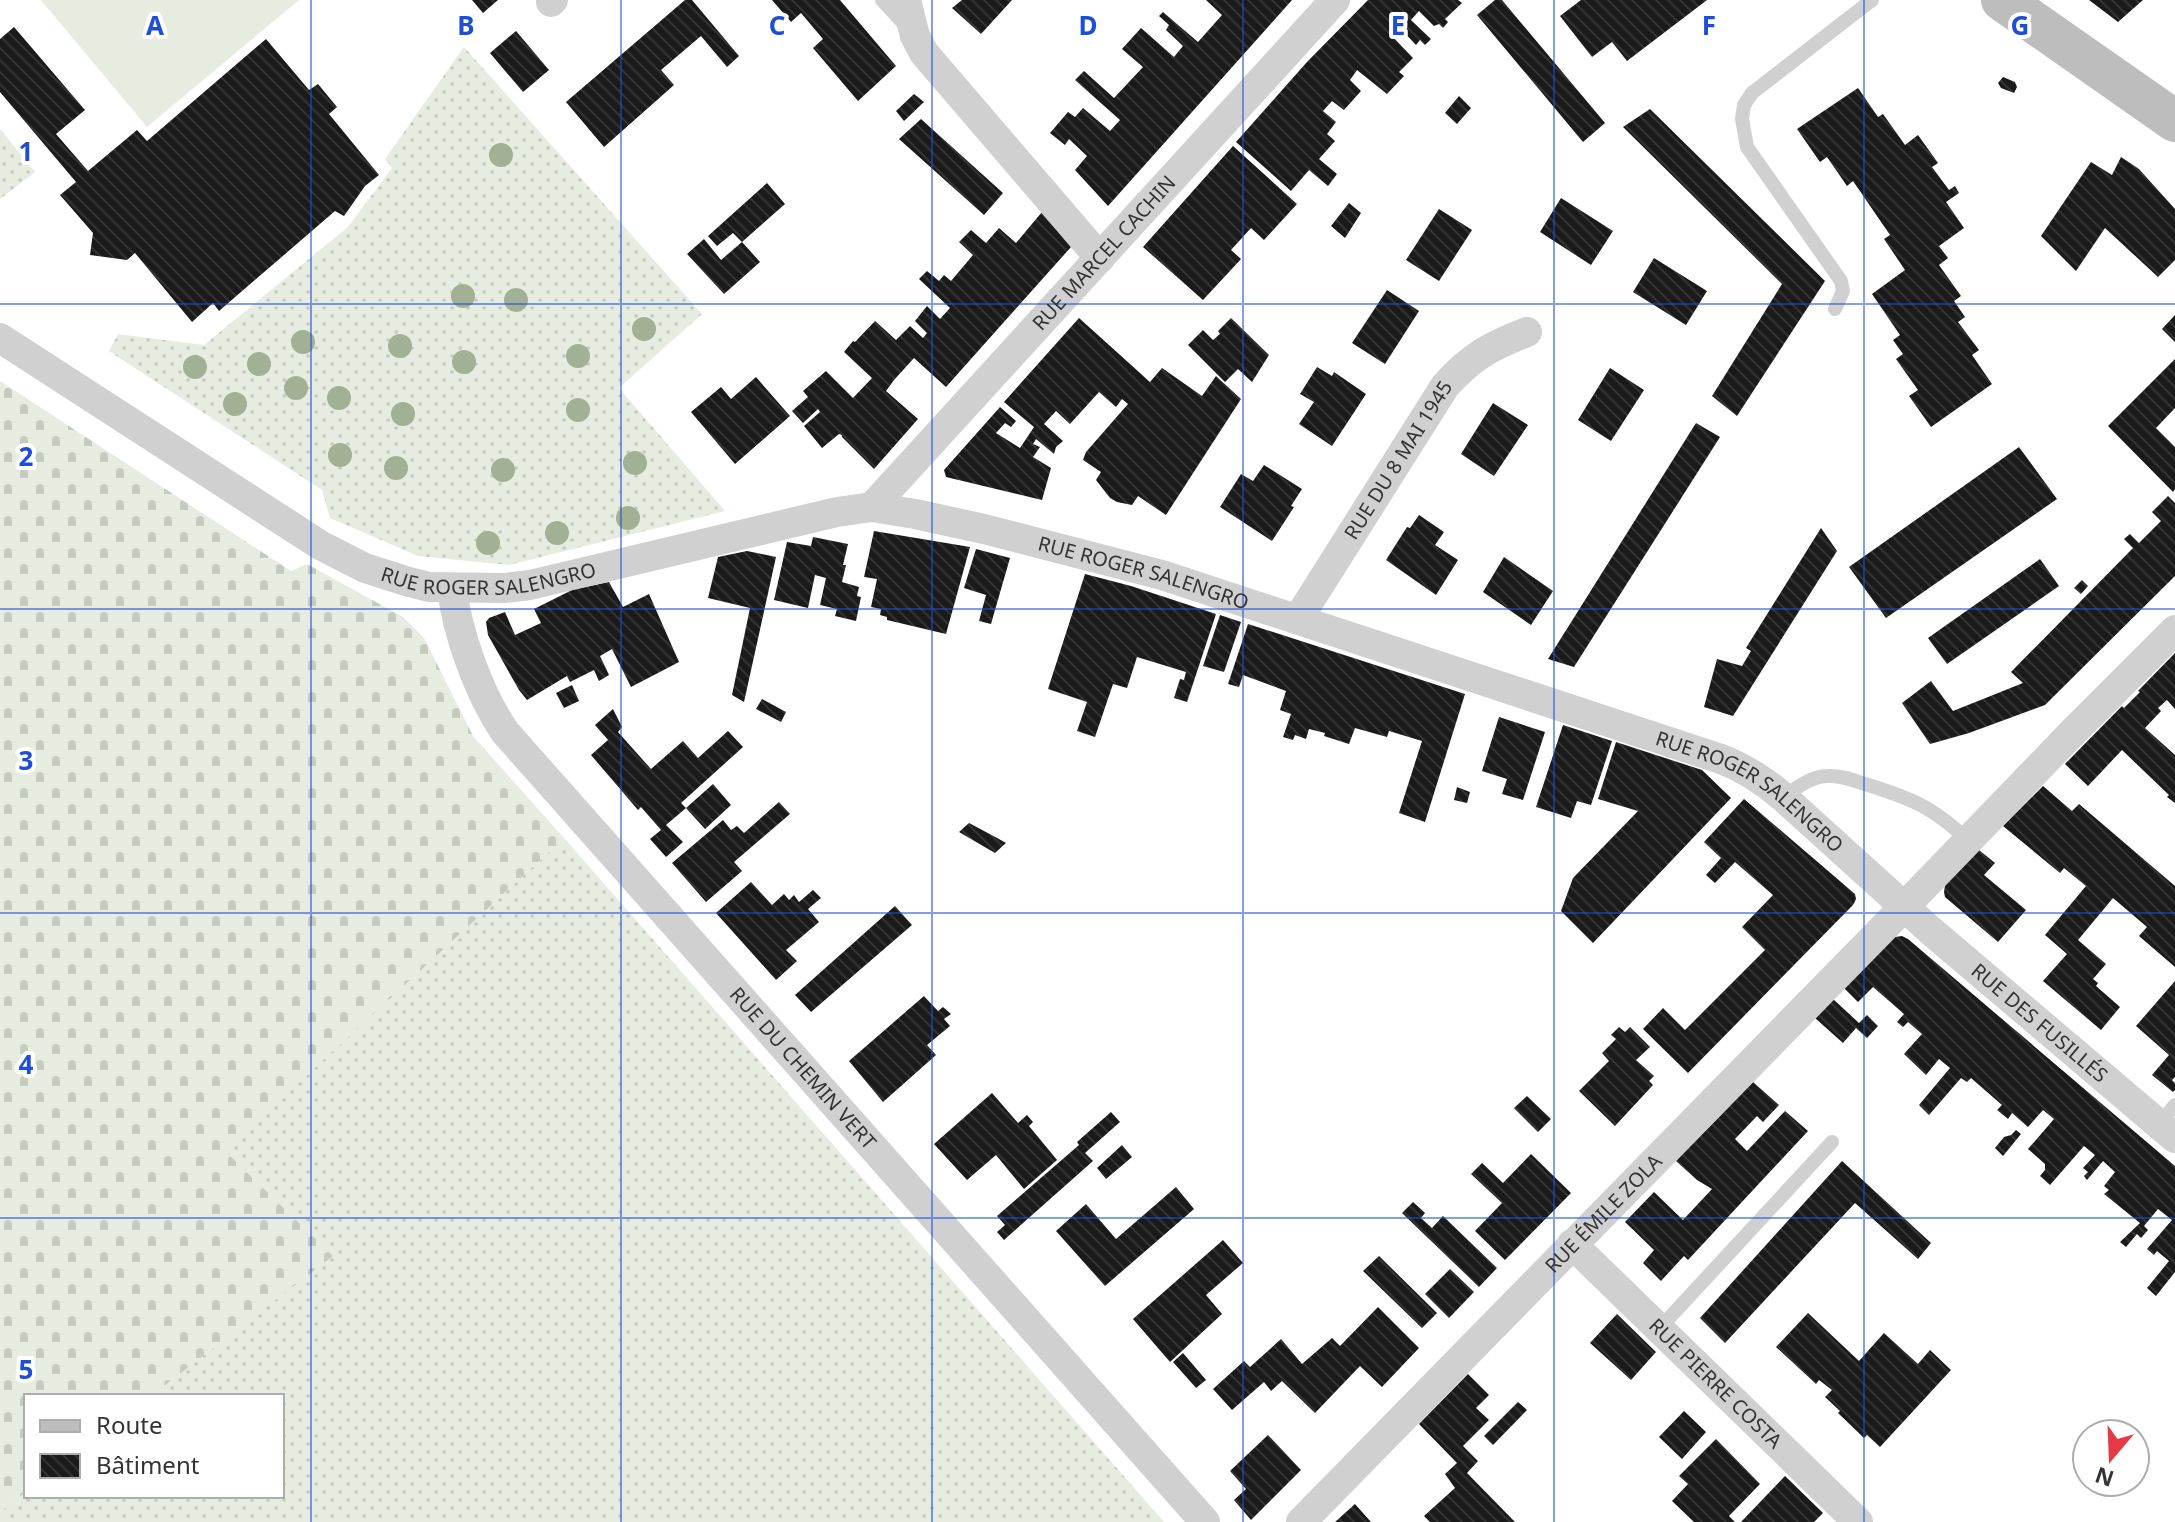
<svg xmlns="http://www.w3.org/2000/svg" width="2175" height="1522" font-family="'Noto Sans',sans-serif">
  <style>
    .grass { fill: url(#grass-dots) }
    .cemetery { fill: url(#cemetery-stones) }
    .pitch { fill: #e6ecdf }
    .building { fill: url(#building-back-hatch) }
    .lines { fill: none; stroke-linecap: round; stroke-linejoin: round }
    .lane { stroke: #d0d0d0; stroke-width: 14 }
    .street { stroke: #d0d0d0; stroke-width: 30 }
    .secondary { stroke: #bdbdbd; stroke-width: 42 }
    .tree { fill: #a2b095 }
    .grid { fill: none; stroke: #1d4ed8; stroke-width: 2; stroke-opacity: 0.55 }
    .labels { text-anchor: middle; stroke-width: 8; stroke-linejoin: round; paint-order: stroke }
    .street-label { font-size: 20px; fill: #333; stroke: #fff }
    .grid-label { font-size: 26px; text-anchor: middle; font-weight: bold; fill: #1d4ed8; stroke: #fff; stroke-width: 8; stroke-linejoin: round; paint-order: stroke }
  </style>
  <defs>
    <pattern id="grass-dots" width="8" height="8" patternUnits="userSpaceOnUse" patternTransform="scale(2)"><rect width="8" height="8" fill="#e6ecdf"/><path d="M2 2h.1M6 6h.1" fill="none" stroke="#c6cbc0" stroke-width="1.8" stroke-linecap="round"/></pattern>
    <pattern id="cemetery-stones" width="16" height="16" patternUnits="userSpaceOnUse" patternTransform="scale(2)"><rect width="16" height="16" fill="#e6ecdf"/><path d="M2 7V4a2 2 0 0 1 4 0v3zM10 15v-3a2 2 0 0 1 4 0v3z" fill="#c6cbc0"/></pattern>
    <pattern id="building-back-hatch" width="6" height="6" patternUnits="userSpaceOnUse" patternTransform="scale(2)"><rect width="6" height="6" fill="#1a1a1a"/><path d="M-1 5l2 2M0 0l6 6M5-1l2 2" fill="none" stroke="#333"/></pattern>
  </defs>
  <rect width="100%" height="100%" fill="#fff"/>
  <path class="grass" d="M464,47L702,314L619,388L725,511L509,565L418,556L330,518L322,490L109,351L118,334L204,345L348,227L392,168L385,159Z
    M0,129L35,172L0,199Z
    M564,838L1164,1522H0V1512L26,1492V1496H282V1396H151L332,1256L224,1151Z"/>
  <path class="cemetery" d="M0,381L291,571L307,564L403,617L424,638L473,736L564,838L225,1151L333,1256L151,1396H26V1492L0,1512Z"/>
  <path class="pitch" d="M41,0H299L147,127Z"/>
  <path class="building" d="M472,0H498L483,13Z
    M685,0H692L739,56L727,67L701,36L661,70L674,85L604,147L566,102Z
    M772,0H840L896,66L858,101L813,48L823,39L801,13L791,22Z
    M962,0H1012L981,34L952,8Z
    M1206,0H1292L1108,206L1075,170L1087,156L1069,139L1065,145L1050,133L1068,112L1075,117L1083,108L1110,131L1120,120L1075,80L1084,71L1114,98L1143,67L1122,49L1141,28L1174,57L1183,46L1166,30L1169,25L1159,16L1163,12L1198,42L1222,15Z
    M1368,0H1458L1462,3L1445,19L1448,22L1443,28L1439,24L1434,26L1419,11L1411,20L1431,39L1425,45L1420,40L1416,45L1401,29L1393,37L1413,58L1399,72L1404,76L1387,94L1357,70L1350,80L1361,91L1344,110L1332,101L1323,111L1336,122L1327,134L1335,141L1319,159L1337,174L1328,186L1309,170L1291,191L1236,142L1307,62Z
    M1495,0H1502L1605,123L1583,142L1477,15Z
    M1581,0H1707L1627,61L1612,42L1592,57L1560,16Z
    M2089,0H2143L2118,22Z
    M14,27L85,110L56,134L88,171L137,130L147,141L266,39L309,90L318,84L337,107L329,114L379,175L365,186L344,216L335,211L219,311L213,303L192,322L135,253L127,260L90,255L93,233L60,195L76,182L0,92V39Z
    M516,31L549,70L523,92L490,53Z
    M2003,77L2015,82L2017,87L2014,93L2001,88L1998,83Z
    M1858,88L1878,117L1883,114L1905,145L1918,135L1938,163L1932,167L1949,190L1955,186L1959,193L1946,202L1964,228L1939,246L1948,258L1939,265L1961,296L1954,301L1965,317L1958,322L1979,350L1972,355L1992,384L1931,427L1909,396L1918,390L1896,359L1903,354L1893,340L1900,335L1872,294L1905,270L1884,239L1890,235L1853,181L1847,186L1827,157L1820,162L1797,129Z
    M914,94L924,102L904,121L896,111Z
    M1459,96L1471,108L1457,124L1445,113Z
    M1650,109L1825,281L1737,416L1712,396L1782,284L1623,127Z
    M921,119L1003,193L984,215L899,139Z
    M1233,146L1297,204L1264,240L1251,228L1231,250L1241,259L1203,300L1143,247Z
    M2121,157L2139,169L2175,209V260L2158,277L2105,228L2076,271L2041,236L2091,162L2112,175Z
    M767,183L785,204L742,242L733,233L717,246L708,236Z
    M1561,198L1613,231L1591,265L1540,232Z
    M1349,203L1361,213L1345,238L1331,226Z
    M1439,209L1472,230L1439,281L1406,260Z
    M1042,212L1071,247L946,387L914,358L894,380L886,391L918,419L874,469L842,437V435L839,434L822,448L804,426L820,412L818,409L803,423L792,411L808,397L803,391L826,371L853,398L872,378L844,352L853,341L855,342L875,321L896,340L910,326L923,338L927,333L915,321L927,306L940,319L950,308L919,279L927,271L939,281L944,275L951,281L973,255L959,242L971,230L986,243L999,228L1016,243Z
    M704,239L721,260L742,242L760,262L724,294L687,254Z
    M1654,258L1707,291L1686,325L1633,292Z
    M1387,290L1419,311L1385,364L1352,343Z
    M2175,315V342L2162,329Z
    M1079,318L1150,382L1162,368L1202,396L1216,376L1241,399L1166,515L1138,496L1132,505L1117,502L1110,498L1096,480L1101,472L1083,460L1086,452L1128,404L1122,399L1116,407L1099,392L1070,424L1056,411L1044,424L1063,441L1056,447L1054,454L1036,439L1033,444L1040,447L1033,457L1051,468L1042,500L946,477L944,470L1000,407L1016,421L1011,427L1005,423L996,433L1020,448L1034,427L1004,402Z
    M1231,318L1269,355L1252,382L1238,369L1225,382L1188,345L1203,330L1213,340L1220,334L1218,331Z
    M2175,359V408L2156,428L2175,447V489L2173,492L2108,426Z
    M1317,367L1332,376L1334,372L1366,394L1332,446L1299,424L1314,402L1300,394Z
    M1610,368L1644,390L1611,441L1578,420Z
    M756,377L790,416L735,464L691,412L721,387L731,399Z
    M1493,403L1528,425L1494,476L1461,454Z
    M1696,423L1720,437L1574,667L1548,659Z
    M2019,447L2057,499L1886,618L1849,567Z
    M1264,465L1302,489L1291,506L1294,507L1272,541L1220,507L1241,474L1253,481Z
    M2168,496L2175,503V576L2045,705L1969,733L1930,744L1902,703L1931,681L1953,711L2023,683L2011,672L2133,548L2124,539L2130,534L2139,543L2161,521L2152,512Z
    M1419,515L1444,532L1435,545L1458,560L1436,595L1386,560L1407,527L1410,528Z
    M1821,528L1837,551L1733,716L1704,707L1717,659L1742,666L1751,651L1746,648Z
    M874,531L970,547L946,634L887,620V617L880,615L881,609L871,607L877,579L864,577Z
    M813,537L848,544L843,565H846L842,582L859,587L857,596L861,597L856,621L835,616L837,609L820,605L826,578L815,575L808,608L774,600L787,542L811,546Z
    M976,549L1010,558L991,624L979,621L986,595L964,588Z
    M747,551L776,557L744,702L732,695L750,608L708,598L718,557Z
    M1504,557L1553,591L1531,625L1483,592Z
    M2040,559L2059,586L1947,664L1928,638Z
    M1085,574L1131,586L1216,614L1187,702L1174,698L1180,679L1184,680L1186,672L1137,657L1127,688L1113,684L1095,737L1077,731L1087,702L1048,689Z
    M2082,580L2088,586L2081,594L2074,588Z
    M609,582L623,607L649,594L679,662L631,687L612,649L600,656L609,675L599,681L594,670L570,682L567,676L527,700L519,690L488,635L486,622L489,618L505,612L515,635L541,623L534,609L572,590Z
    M1220,615L1241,622L1224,672L1203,666Z
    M1248,624L1465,694L1425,822L1399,813L1422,741L1389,731L1387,737L1355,728L1349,744L1324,736L1325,733L1309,729L1306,739L1295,735L1293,740L1283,737L1291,714L1280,710L1286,691L1243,675L1239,687L1228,684Z
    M2175,653V709L2167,700L2158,708L2161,711L2145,728L2175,755V803L2167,797L2169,795L2122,750L2088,786L2065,764L2122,706L2124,708L2140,692L2138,691Z
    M572,685L579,701L564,708L556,693Z
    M762,699L786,712L781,722L756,709Z
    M613,709L622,727L618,732L651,769L683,741L698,758L728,731L743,747L681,803L686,808L666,825L683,842L666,857L650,839L661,830L641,807L638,810L591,755L608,740L595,725Z
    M1499,717L1545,732L1523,800L1502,794L1507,779L1482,771Z
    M1563,725L1612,741L1591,805L1577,801L1571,818L1536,807Z
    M1616,742L1702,770L1731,798L1593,943L1561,911L1573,878L1638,811L1598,799Z
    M713,784L731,805L705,829L686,808Z
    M2043,786L2072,811L2079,804L2175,886V967L2139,936L2147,927L2113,898L2078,940L2106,964L2093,979L2098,983L2096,986L2120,1007L2101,1030L2043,981L2067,954L2045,935L2086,886L2064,868L2060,873L2003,826Z
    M1457,787L1470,792L1467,803L1454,800Z
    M1744,799L1855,894L1856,899L1853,905L1688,1073L1643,1029L1663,1008L1685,1030L1765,950L1742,927L1773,895L1735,862L1715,883L1706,875L1721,858L1704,842Z
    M779,802L790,814L734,862L742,871L706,902L672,863L723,820L731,830L737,826L744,833Z
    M969,823L999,839L1006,843L995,853L959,832Z
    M1979,850L1995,863L1984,875L2026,910L1998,942L1945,897L1944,892L1945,885Z
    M751,882L772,905L784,894L789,900L794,895L799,902L813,890L821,898L808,909L819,922L786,950L797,961L776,980L716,913Z
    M895,906L912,925L811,1012L795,995Z
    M1902,936L1908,939L2175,1166V1272L2156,1296L2147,1288L2169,1261L2157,1251L2154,1255L2147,1249L2172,1220L2158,1209L2144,1226L2148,1230L2141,1238L2137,1234L2126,1247L2120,1242L2140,1223L2104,1194L2109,1190L2104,1186L2115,1172L2103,1161L2087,1180L2084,1176L2088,1172L2083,1168L2095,1155L2084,1146L2050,1185L2040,1176L2045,1170V1164L2028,1149L2054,1119L2043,1110L2028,1127L2012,1113L2008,1119L1997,1110L2002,1105L1971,1078L1967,1082L1961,1078L1929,1115L1919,1105L1950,1068L1939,1059L1926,1075L1904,1054L1922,1034L1908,1022L1903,1027L1897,1022L1904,1014L1873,987L1858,1002L1844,988L1895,937Z
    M2175,981V1077L2172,1080L2175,1083V1090L2173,1092L2152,1075L2169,1055L2136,1026Z
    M924,996L938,1011L943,1007L951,1014L944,1019L950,1026L927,1045L936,1055L883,1102L849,1061Z
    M1833,999L1859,1023L1867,1015L1878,1026L1867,1038L1856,1028L1843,1043L1815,1018Z
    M1619,1027L1625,1032L1630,1027L1650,1047L1636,1060L1654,1076L1649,1081L1653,1085L1615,1126L1579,1091L1609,1061L1602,1053L1616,1039L1611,1035Z
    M1753,1082L1779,1105L1763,1122L1757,1116L1735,1139L1747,1151L1785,1111L1808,1131L1688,1260L1684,1256L1661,1281L1643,1263L1654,1250L1625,1222L1654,1192L1683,1220L1712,1189L1697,1180L1676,1161Z
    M992,1093L1018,1123L1027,1115L1033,1122L1029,1126L1057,1160L1024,1189L996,1155L967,1180L934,1144Z
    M1527,1096L1551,1119L1538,1132L1514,1108Z
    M1111,1112L1120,1122L1085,1153L1093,1161L1004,1240L997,1232L1005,1225L997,1216L1079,1145L1077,1142Z
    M2016,1130L2021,1134L2003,1156L1995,1148L2004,1137L2011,1135Z
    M1122,1145L1132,1157L1106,1179L1097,1168Z
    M1531,1154L1571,1193L1505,1260L1475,1231L1502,1203L1471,1174L1482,1163L1503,1183Z
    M1842,1161L1931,1243L1918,1259L1855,1203L1725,1343L1700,1318Z
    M1176,1187L1194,1209L1105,1286L1056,1231L1086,1204L1116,1239Z
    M1413,1202L1425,1213L1421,1218L1432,1228L1443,1216L1497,1268L1479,1287L1402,1213Z
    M1223,1240L1243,1263L1206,1295L1222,1314L1170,1362L1133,1319Z
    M1379,1256L1437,1313L1422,1328L1363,1271Z
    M1450,1269L1474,1292L1449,1318L1425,1294Z
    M1378,1307L1419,1348L1382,1387L1360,1366L1315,1413L1282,1381L1271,1391L1264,1382L1232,1410L1213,1389L1244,1361L1250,1367L1281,1339L1302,1364L1332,1338L1340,1346Z
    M1808,1313L1859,1361L1884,1333L1918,1364L1930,1350L1951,1370L1880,1447L1867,1435L1864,1438L1838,1413L1840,1411L1825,1397L1832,1390L1819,1380L1816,1384L1776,1347Z
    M1617,1314L1656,1352L1631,1380L1590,1343Z
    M1183,1353L1206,1380L1196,1388L1173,1362Z
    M1468,1374L1489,1395L1476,1408L1489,1420L1463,1446L1478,1461L1467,1473L1515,1522H1430L1424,1516L1455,1488L1445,1474L1457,1463L1419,1424Z
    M1518,1402L1527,1410L1493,1445L1484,1436Z
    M1684,1411L1706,1432L1682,1459L1659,1437Z
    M1268,1435L1301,1470L1251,1520L1234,1500L1246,1489L1230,1471Z
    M1716,1439L1760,1484L1729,1516L1735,1522H1694L1672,1501L1688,1484L1679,1476Z
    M1785,1476L1823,1513L1814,1522H1741Z
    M1355,1504L1371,1522H1335Z"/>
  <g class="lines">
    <path class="lane" d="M882,0L904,24
      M1835,309L1843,291L1841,281L1747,147L1742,119L1744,105L1752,93L1872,0
      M1783,797C1797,788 1811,776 1828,776C1841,775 1853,780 1865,784C1913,799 1931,806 1969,841
      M2159,1124L2175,1105
      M1659,1329L1832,1142"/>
    <g class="street">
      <path d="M906,0L915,36L924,53L1100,258"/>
      <path d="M551,2L553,0"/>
      <path id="s1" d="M0,338L320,545L365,568L409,582L429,587L504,588L530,585L837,512L872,507L915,514L984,529L1162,575L1721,759C1745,768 1763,780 1783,797L1931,931L2175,1138"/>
      <path id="s2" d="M872,507L1335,0"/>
      <path id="s3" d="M452,588C457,633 479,694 505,732L1205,1522"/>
      <path id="s4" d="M1298,619L1445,386C1472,356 1491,346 1527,332"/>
      <path id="s5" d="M1572,1244L1858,1522"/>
      <path id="s6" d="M1301,1522L1905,906L2074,731L2175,630"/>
    </g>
    <path class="secondary" d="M2002,0L2175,121"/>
  </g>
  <g class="tree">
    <circle cx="501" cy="155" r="12"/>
    <circle cx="463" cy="296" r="12"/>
    <circle cx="516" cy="300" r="12"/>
    <circle cx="644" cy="329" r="12"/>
    <circle cx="303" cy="342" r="12"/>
    <circle cx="400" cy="346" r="12"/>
    <circle cx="578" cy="356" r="12"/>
    <circle cx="464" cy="362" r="12"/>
    <circle cx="259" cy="364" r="12"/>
    <circle cx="195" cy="367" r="12"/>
    <circle cx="296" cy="388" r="12"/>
    <circle cx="339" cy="398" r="12"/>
    <circle cx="235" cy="404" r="12"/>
    <circle cx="578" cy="410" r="12"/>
    <circle cx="403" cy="414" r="12"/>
    <circle cx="340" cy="455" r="12"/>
    <circle cx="635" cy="463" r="12"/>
    <circle cx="396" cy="468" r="12"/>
    <circle cx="503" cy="470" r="12"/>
    <circle cx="628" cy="518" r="12"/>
    <circle cx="557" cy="533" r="12"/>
    <circle cx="488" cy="543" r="12"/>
  </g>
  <path class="grid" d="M311,0V1522M621,0V1522M932,0V1522M1243,0V1522M1554,0V1522M1864,0V1522M0,304H2175M0,609H2175M0,913H2175M0,1218H2175"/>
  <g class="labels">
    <g class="street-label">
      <text dy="7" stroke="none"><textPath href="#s2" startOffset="344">RUE MARCEL CACHIN</textPath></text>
      <text dy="7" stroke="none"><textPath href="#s4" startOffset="188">RUE DU 8 MAI 1945</textPath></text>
      <text dy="7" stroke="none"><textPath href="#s1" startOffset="558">RUE ROGER SALENGRO</textPath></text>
      <text dy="7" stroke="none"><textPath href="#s1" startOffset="1230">RUE ROGER SALENGRO</textPath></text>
      <text dy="7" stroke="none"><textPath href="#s1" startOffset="1878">RUE ROGER SALENGRO</textPath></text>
      <text dy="7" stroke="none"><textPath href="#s1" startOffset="2252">RUE DES FUSILLÉS</textPath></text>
      <text dy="7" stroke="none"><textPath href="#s3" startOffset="604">RUE DU CHEMIN VERT</textPath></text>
      <text dy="7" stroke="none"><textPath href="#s6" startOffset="432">RUE ÉMILE ZOLA</textPath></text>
      <text dy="7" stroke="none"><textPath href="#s5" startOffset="200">RUE PIERRE COSTA</textPath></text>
    </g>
  </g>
  <g class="grid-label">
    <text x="155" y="35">A</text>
    <text x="466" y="35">B</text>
    <text x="777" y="35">C</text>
    <text x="1088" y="35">D</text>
    <text x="1398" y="35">E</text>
    <text x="1709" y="35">F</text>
    <text x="2020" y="35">G</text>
    <text x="26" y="161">1</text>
    <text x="26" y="466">2</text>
    <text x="26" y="770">3</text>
    <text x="26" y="1074">4</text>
    <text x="26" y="1379">5</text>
  </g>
  <rect x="24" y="1394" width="260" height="104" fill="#ffffff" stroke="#adadad" stroke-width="2"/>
  <rect x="40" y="1420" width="40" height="12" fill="#bdbdbd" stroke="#adadad" stroke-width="2"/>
  <text x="96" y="1434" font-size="24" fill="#333333">Route</text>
  <rect x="40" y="1454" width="40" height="24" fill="url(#building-back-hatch)" stroke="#adadad" stroke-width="2"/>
  <text x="96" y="1474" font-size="24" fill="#333333">Bâtiment</text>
  <g transform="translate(2111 1458) rotate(199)"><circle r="38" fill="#ffffff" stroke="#adadad" stroke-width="2"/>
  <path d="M0-6L14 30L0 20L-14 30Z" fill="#e63946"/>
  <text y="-12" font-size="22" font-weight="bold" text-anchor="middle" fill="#333333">N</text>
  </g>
</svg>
